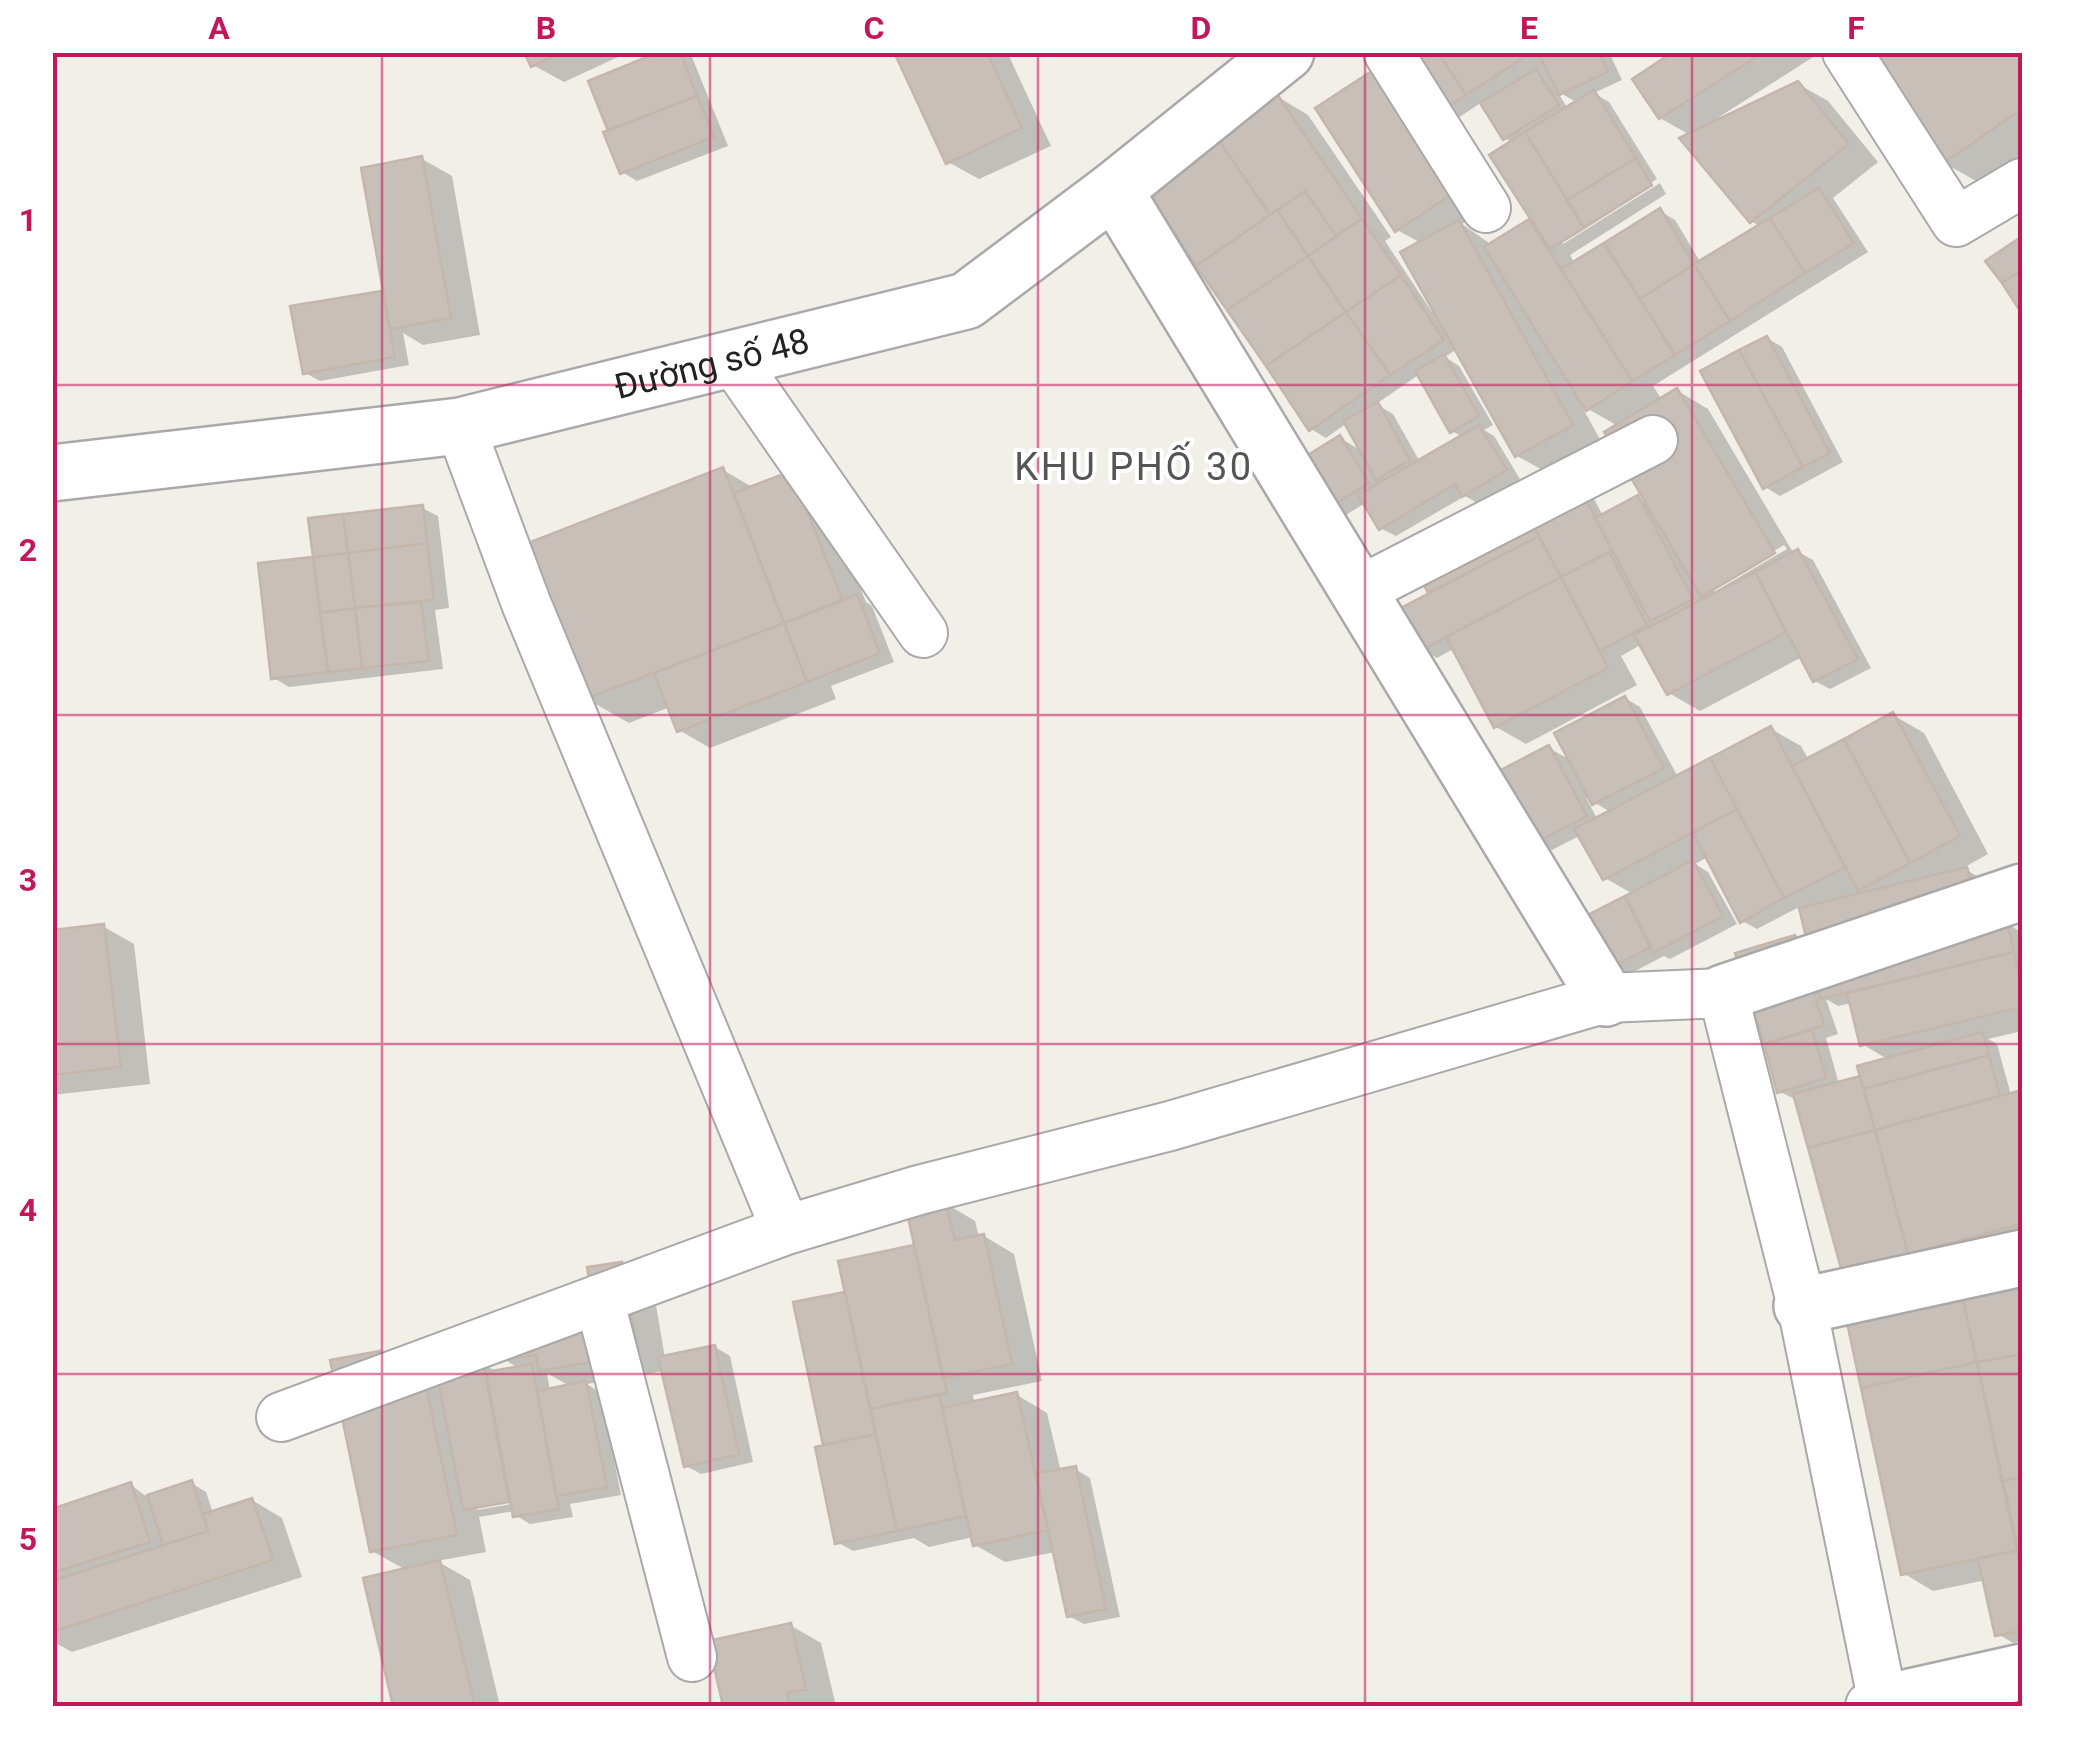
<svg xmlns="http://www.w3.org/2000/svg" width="2075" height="1759" font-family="Roboto,sans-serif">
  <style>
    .shadow { fill: #0003; fill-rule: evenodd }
    .building { fill: #c7bfb8; stroke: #c4b6ab; stroke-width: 2.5 }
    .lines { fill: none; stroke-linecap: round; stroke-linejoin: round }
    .service-casing { stroke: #a9a9a9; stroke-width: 52 }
    .minor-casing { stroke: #a9a9a9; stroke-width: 60 }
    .service { stroke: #fff; stroke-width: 48 }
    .minor { stroke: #fff; stroke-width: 55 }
    .grid { fill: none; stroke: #c2185b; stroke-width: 2.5; stroke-opacity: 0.55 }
    .labels { text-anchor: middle; stroke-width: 8; stroke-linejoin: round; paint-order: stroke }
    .street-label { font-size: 35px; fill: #222; stroke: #fff }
    .neighbourhood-label { font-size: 38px; letter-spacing: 2.5px; fill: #555; stroke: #fff }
    .neatline { fill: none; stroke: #c2185b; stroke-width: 4 }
    .grid-label { font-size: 32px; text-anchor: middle; font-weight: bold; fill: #c2185b }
  </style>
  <rect width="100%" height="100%" fill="#f2efe9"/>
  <path class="shadow" d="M527,52H629L564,82L533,65Z
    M666,52H684L692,57L728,146L637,181L622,172Z
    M897,52H1007L1051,146L979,179L948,162Z
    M1401,52H1609L1622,80L1594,93L1609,102L1657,179L1560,240L1563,244L1660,183L1666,194L1570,255L1575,264L1660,211L1675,220L1701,263L1760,227L1752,221L1690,135L1660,118L1678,52H1821L1719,117L1720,120L1798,84L1828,101L1878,162L1833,198L1868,252L1653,386L1662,400L1678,391L1708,409L1794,554L1798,552L1813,560L1871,668L1830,689L1815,681L1802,657L1700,711L1669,693L1642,644L1621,656L1637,685L1526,744L1496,727L1455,648L1437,658L1421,649L1432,594L1414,560L1587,485L1603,516L1638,498L1649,504L1618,426L1581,405L1602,443L1548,473L1517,456L1457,349L1445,357L1459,366L1493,425L1484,430L1494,436L1520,479L1479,504L1465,496L1396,536L1380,528L1365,503L1338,520L1323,511L1340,438L1362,451L1347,423L1326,438L1311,429L1278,97L1308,115L1391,237L1385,241L1432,312L1436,310L1421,243L1397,230L1318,109L1493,203L1462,224L1492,245L1529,222L1538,227L1513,143L1505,138L1482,102L1455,120ZM1557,91L1578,103L1568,109ZM1420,374L1452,431L1463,437L1420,462L1393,414L1376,404ZM1784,545L1787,549L1714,592V586Z
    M1868,52H2022V163L1987,187L1944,163Z
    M422,159L452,176L480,335L423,345L403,333L409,365L320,381L305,373L382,294L387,296Z
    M1767,338L1782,347L1843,462L1780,496L1765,487Z
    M723,470L754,488L822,491L866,602L872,606L894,662L831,686L836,699L710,748L679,730L670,707L629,723L585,698Z
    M422,508L438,516L449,608L435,610L443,669L289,687L274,678L316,559Z
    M1625,698L1640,707L1678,777L1771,729L1801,746L1809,760L1893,715L1924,733L1988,854L1963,868L1982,879L2006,923L2021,932L2022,937V1031L1988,1039L1997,1044L2011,1095L2022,1092V1248L1874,1288L1797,1100L1780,1092L1738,955L1794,938L1811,947L1801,906L1757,929L1742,921L1708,857L1695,864L1708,872L1737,924L1670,959L1664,956L1614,982L1633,894L1605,878L1581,835L1552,850L1537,841L1549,748L1572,761ZM1586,798L1611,812L1598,820ZM1826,999L1838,1006L1852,1003L1862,1044L1889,1060L1863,1077L1839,1084L1826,1038L1838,1034Z
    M104,927L134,944L150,1084L52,1095V932Z
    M945,1203L975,1221L979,1237L984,1236L1014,1254L1042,1381L973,1395L975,1404L1017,1395L1047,1413L1061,1472L1075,1469L1090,1478L1120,1617L1084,1624L1069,1616L1055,1552L1005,1562L975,1545L973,1537L929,1547L914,1538L853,1551L837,1542L831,1446L826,1443L848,1294L841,1263L917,1247Z
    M652,1282L665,1358L715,1347L730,1356L753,1462L701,1474L686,1466L664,1371L587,1384L601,1393L621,1495L570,1504L573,1517L530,1524L515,1515L514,1511L479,1517L486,1552L437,1561L470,1580L500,1706H396L366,1580L406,1570L372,1551L379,1354L442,1386L482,1363L498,1373L520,1369L502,1358ZM547,1373L571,1387L550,1391ZM521,1497L522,1502L477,1510V1505Z
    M2022,1283V1641L2013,1643L1998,1634L1986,1580L1933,1591L1903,1573L1849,1320Z
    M191,1483L206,1492L213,1513L252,1500L282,1518L302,1577L72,1652L52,1641V1584L60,1582L52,1577V1511L131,1485L147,1497Z
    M790,1625L821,1643L836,1706H726L711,1643Z"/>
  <path class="building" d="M524,52H562L531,67Z
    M659,52H680L697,96L608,131L588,81Z
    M894,52H987L1022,128L946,164Z
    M1398,52H1438L1466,95L1438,113Z
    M1438,52H1532L1466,95Z
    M1538,52H1599L1608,72L1559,95Z
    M1673,52H1764L1659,119L1632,79Z
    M1865,52H2022V109L1942,164Z
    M1384,63L1464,186L1395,232L1315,108Z
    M1536,69L1559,105L1503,140L1480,103Z
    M1798,81L1849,144L1750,223L1679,138Z
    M1594,90L1636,158L1567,200L1525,132Z
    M1277,94L1362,219L1336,236L1305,191L1270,215L1216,136Z
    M697,96L714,137L620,174L603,132Z
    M1525,132L1584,228L1550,249L1489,155Z
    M1216,136L1270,215L1196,266L1143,185Z
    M422,156L451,318L390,329L361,168Z
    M1636,158L1652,185L1584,228L1567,200Z
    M1819,188L1854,243L1805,273L1770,218Z
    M1305,191L1336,236L1308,256L1277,210Z
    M1660,208L1694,264L1640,299L1604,243Z
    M1277,210L1308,256L1227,310L1196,266Z
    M1770,218L1805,273L1730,321L1694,264Z
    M1362,219L1401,275L1346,312L1308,256Z
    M1529,219L1632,381L1586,411L1484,247Z
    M1459,220L1573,425L1515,457L1400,252Z
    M2021,237L2022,270L2002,283L1985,261Z
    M1604,243L1675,355L1632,381L1561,269Z
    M1308,256L1346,312L1266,366L1227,310Z
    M1694,264L1730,321L1675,355L1640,299Z
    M2022,270V314L2002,283Z
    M1401,275L1444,340L1390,375L1346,312Z
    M382,291L395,357L303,374L290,306Z
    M1346,312L1390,375L1309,431L1266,366Z
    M1767,336L1830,453L1803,467L1739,350Z
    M1739,350L1803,467L1763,489L1700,371Z
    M1444,354L1479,416L1450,433L1415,371Z
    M1677,388L1775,553L1701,597L1604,432Z
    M1378,402L1410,460L1376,480L1343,421Z
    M1479,425L1507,470L1462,497L1455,484L1379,530L1358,495Z
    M1340,435L1369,483L1321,513L1292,465Z
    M723,467L784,623L583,700L523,545Z
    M791,471L843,601L784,623L734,493Z
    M1638,495L1693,599L1650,621L1595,518Z
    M1585,498L1612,550L1561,577L1533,526Z
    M1520,501L1539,536L1428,593L1411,559Z
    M423,505L427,543L348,553L343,514Z
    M343,514L348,553L313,557L308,518Z
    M1539,536L1561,577L1420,651L1397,610Z
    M427,543L434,600L355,608L348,553Z
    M1798,549L1858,659L1813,682L1755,572Z
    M1609,552L1647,625L1600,651L1561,577Z
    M348,553L355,608L320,613L313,557Z
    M313,557L328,672L271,679L258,563Z
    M1755,572L1786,632L1667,695L1634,635Z
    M1561,577L1608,668L1494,728L1446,637Z
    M857,594L880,653L807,682L784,623Z
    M421,602L429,661L362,668L355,608Z
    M355,608L362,668L328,672L320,613Z
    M784,623L807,682L677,732L654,673Z
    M1625,696L1664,768L1592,805L1554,733Z
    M1893,712L1960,836L1910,863L1844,739Z
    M1771,726L1845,867L1784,898L1710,758Z
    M1844,739L1910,863L1858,891L1792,766Z
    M1549,745L1587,816L1535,843L1497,772Z
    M1710,758L1737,809L1603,880L1574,829Z
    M1737,809L1784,898L1740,923L1693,833Z
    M1693,860L1723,916L1653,953L1625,896Z
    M1967,867L1976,900L1807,941L1799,908Z
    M1625,896L1651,947L1597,975L1570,924Z
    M2007,920L2014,952L1821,999L1813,968Z
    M104,924L121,1067L52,1075V930Z
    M1795,935L1824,1025L1764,1044L1735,953Z
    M2014,952L2022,986V1007L1860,1046L1847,993Z
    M1812,1030L1826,1078L1777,1093L1764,1044Z
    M1982,1032L1989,1055L1863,1089L1857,1066Z
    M1989,1055L2000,1096L1875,1130L1863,1089Z
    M1860,1076L1875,1130L1808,1148L1793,1094Z
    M2022,1090V1224L1908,1254L1875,1130Z
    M1875,1130L1908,1254L1842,1272L1808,1148Z
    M945,1200L955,1240L984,1234L1012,1364L943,1378L906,1208Z
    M914,1245L947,1393L870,1409L838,1261Z
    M622,1262L638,1354L539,1371L536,1355L499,1360L593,1304L587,1267Z
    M2017,1282L2022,1307V1354L1977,1362L1961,1293Z
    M845,1292L876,1434L823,1445L793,1302Z
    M1961,1293L1977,1362L1861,1388L1846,1318Z
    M715,1345L739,1454L684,1467L658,1357Z
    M380,1351L385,1380L423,1372L457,1535L370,1552L330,1360Z
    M2022,1354V1477L2002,1481L1977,1362Z
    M483,1361L509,1502L463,1510L436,1369Z
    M1977,1362L2018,1550L1901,1575L1861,1388Z
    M532,1364L559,1509L513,1517L486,1372Z
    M586,1381L607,1487L556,1496L537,1391Z
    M1017,1392L1048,1530L973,1546L942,1408Z
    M939,1394L966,1516L897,1531L870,1409Z
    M876,1434L897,1531L835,1544L815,1447Z
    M1076,1466L1106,1609L1067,1617L1036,1474Z
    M2022,1477V1566H2020L2002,1481Z
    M192,1480L208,1531L163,1545L147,1495Z
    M131,1482L150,1542L52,1573V1509Z
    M252,1498L273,1560L52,1632V1581L208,1531L203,1514Z
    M2018,1550L2022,1576V1631L1995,1636L1978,1559Z
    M440,1560L475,1706H393L363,1578Z
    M791,1623L806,1689L787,1693L790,1706H723L708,1641Z"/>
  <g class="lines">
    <defs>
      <path id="service" d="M1388,52L1486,208
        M1847,52L1956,222L2022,183
        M733,360L923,633
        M460,426L526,603L786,1230
        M1359,591L1653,440
        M599,1299L692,1657
        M281,1417L786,1230L919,1190L1170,1126L1606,998L1723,993L1802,1306L1883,1703L1870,1706"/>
      <g id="minor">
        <path d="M1114,190L1606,998"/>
        <path id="s1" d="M52,473L460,426L966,301L1114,190L1286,52"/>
        <path d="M1723,993L2022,892"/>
        <path d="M1802,1306L2022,1258"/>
        <path d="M1883,1703L2022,1672"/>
      </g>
    </defs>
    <use href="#service" class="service-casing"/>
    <use href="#minor" class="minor-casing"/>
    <use href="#service" class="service"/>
    <use href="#minor" class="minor"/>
  </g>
  <path class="grid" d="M382,52V1706M710,52V1706M1038,52V1706M1365,52V1706M1692,52V1706M52,385H2022M52,715H2022M52,1044H2022M52,1374H2022"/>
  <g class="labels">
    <g class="street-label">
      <text dy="12" stroke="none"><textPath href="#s1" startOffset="670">Đường số 48</textPath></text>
    </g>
    <g class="neighbourhood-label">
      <text x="1134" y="480">KHU PHỐ 30</text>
    </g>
  </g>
  <rect width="2075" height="1759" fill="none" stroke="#ffffff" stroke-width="110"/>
  <rect x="55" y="55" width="1965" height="1649" class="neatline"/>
  <g class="grid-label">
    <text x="219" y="39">A</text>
    <text x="546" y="39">B</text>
    <text x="874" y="39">C</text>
    <text x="1201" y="39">D</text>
    <text x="1529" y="39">E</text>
    <text x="1856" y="39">F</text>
    <text x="28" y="231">1</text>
    <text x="28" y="561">2</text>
    <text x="28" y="891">3</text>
    <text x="28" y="1221">4</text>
    <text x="28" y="1550">5</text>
  </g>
</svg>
